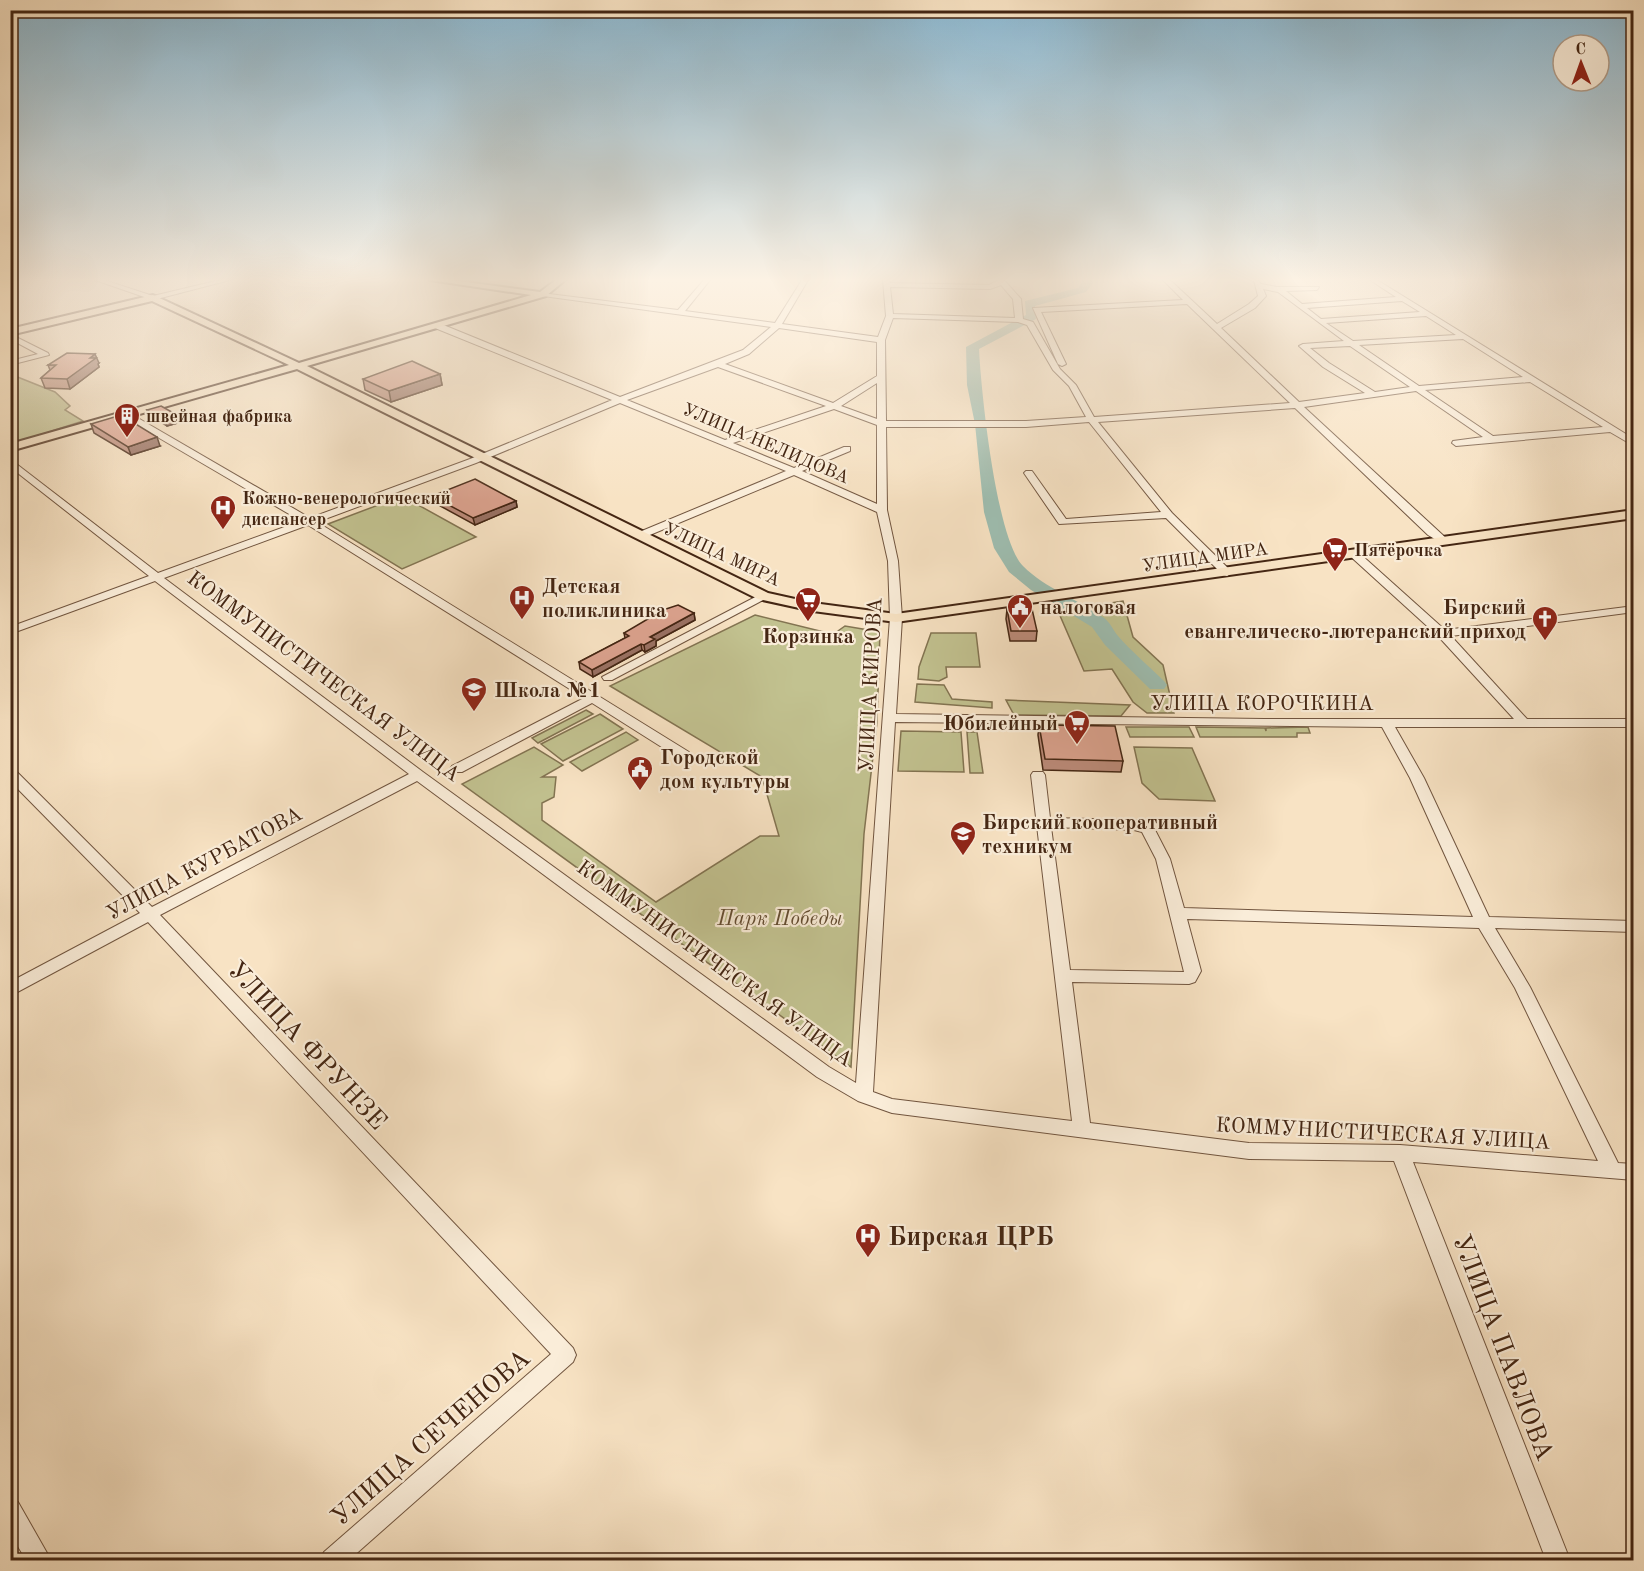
<svg xmlns="http://www.w3.org/2000/svg" width="1644" height="1571" font-family="'Old Standard TT',serif">
  <style>
    .green { fill: #c2c290; stroke: #837452; stroke-width: 1.5 }
    .lines { fill: none; stroke-linecap: round; stroke-linejoin: round }
    .river { fill: #9ebeb1; fill-rule: evenodd }
    .minor-casing { stroke: #71553f; stroke-width: 2 }
    .major-casing { stroke: #442613; stroke-width: 4 }
    .minor { fill: #faedd9; fill-rule: evenodd }
    .major { fill: #f8e3c4; fill-rule: evenodd }
    .wall { fill: #bc8b7a; stroke: #442613; stroke-width: 1.5 }
    .shaded-wall { fill: #997163; stroke: #442613; stroke-width: 1.5 }
    .building { fill: #dba28e; stroke: #442613; stroke-width: 1.5 }
    .labels { text-anchor: middle; stroke-width: 4.5; stroke-linejoin: round; paint-order: stroke }
    .far-poi-label { font-size: 18px; font-weight: bold; fill: #442613; stroke: #faedd9; text-anchor: start }
    .far-street-label { font-size: 18px; fill: #442613; stroke: #faedd9 }
    .poi-label { font-size: 21px; font-weight: bold; fill: #442613; stroke: #faedd9; text-anchor: start }
    .street-label { font-size: 21px; fill: #442613; stroke: #faedd9 }
    .park-label { font-size: 21px; font-style: italic; fill: #644d32; stroke: #faedd9 }
    .near-street-label { font-size: 26px; fill: #442613; stroke: #faedd9 }
    .near-poi-label { font-size: 26px; font-weight: bold; fill: #442613; stroke: #faedd9; text-anchor: start }
  </style>
  <rect width="100%" height="100%" fill="#f8e3c4"/>
  <filter id="stains"><feTurbulence type="fractalNoise" baseFrequency=".00333" numOctaves="4"/><feColorMatrix values="0 0 0 0 .2 0 0 0 0 .09 0 0 0 0 .02 0 0 0 .5 -.17"/></filter>
  <radialGradient id="worn" r=".72"><stop offset=".6" stop-color="#630" stop-opacity="0"/><stop offset="1" stop-color="#630" stop-opacity=".3"/></radialGradient>
  <path class="green" d="M10,374L55,392L70,406L65,410L83,421L11,444Z
    M402,496L476,537L402,569L328,524Z
    M1123,601L1133,637L1163,665L1174,713H1147L1133,702L1112,669L1084,671L1058,611Z
    M755,615L828,633H835L845,626L880,632L877,722L864,834L851,1067L462,784L534,747L563,765L542,777H556L554,797L542,803V820L656,902L760,836H779L762,777L610,686Z
    M931,633H976L980,667H946L947,677L939,681L918,679L919,667Z
    M917,684L944,685L952,699L992,702V708L915,702Z
    M1006,700L1130,705L1121,716L1014,715Z
    M586,710L593,714L538,743L532,738Z
    M600,714L623,729L563,761L541,744Z
    M1126,727H1189L1194,737H1130Z
    M1196,727L1265,728L1266,731V728L1308,727L1310,733H1297V737H1200Z
    M901,731L961,732L964,772L898,771Z
    M626,732L638,740L582,771L570,762Z
    M967,732H977L983,773H970Z
    M1134,747L1192,748L1215,801L1159,799L1142,783Z"/>
  <g class="lines">
    <path class="river" d="M1083,280H1095L1086,292L1035,306L1036,319L979,349C981,390 996,539 1023,566C1046,589 1078,599 1104,618C1110,622 1113,630 1118,636C1132,652 1149,666 1164,681L1167,685L1164,689H1150L1105,645L1092,627L1031,590L1009,572L994,548L984,512L975,424L967,385L966,347L1026,315L1025,301L1078,288Z"/>
    <defs>
      <path id="minor" d="M95,280H104L153,296L220,280H230L153,300Z
        M704,280H710L685,311L775,323L802,280H808L782,324L878,337L886,316L883,280H889L890,283L989,285L998,280H1004L1021,299L1023,319L1033,322L1060,369L1076,385L1094,417L1290,403L1187,304L1041,312L1066,364L1062,366L1058,364L1033,308L1183,300L1163,280H1170L1217,324L1249,304L1258,296L1254,280H1258L1261,284L1277,287H1319L1317,290L1286,291L1302,304L1396,297L1370,280H1377L1634,439V446L1610,432L1456,446L1452,443L1453,441L1483,437L1416,391L1304,407L1447,539L1448,541L1443,544L1428,535L1295,408L1098,422L1172,513L1231,571L1232,573L1227,576L1223,575L1166,518L1059,524L1024,473L1026,471H1032L1066,519L1161,512L1089,422L1026,427H886L887,510L898,561L902,618L896,714L1264,719H1514L1438,636L1350,556L1349,554L1354,551L1358,552L1445,630L1634,606V612L1451,636L1527,719H1634V727H1395L1424,778L1489,917L1634,921V932L1495,928L1530,987L1618,1163L1634,1164V1180L1413,1162L1570,1560H1546L1394,1161L1249,1159L892,1113L858,1101L817,1077L417,781L160,915L573,1348L576,1355L573,1362L349,1560H320L324,1552L551,1354L148,922L10,996V982L140,913L10,781V769L15,770L152,907L409,774L155,581L10,634V627L149,576L10,467V459L158,573L301,521L125,418V414H131L310,518L470,459L612,400L435,328V324H441L620,397L743,350L771,327L543,296L541,295V293L678,310ZM1001,285L1013,299L1015,318L893,314L890,287L990,289ZM1263,289L1278,292L1344,341L1303,344L1299,346L1323,367L1365,393L1299,402L1221,328L1255,308L1266,296ZM1402,301L1420,312L1321,319L1307,308ZM1426,316L1456,335L1353,341L1326,323ZM893,318L1018,322L1027,325L1053,370L1069,386L1086,417L1026,421H886L885,340ZM779,328L877,342V376L833,403L725,364L749,354ZM1463,339L1523,377L1419,386L1359,345ZM1350,346L1410,387L1375,392L1329,363L1310,348ZM718,367L826,406L725,440L627,400ZM1530,382L1603,427L1493,436L1425,390ZM877,383V419L841,406ZM620,403L786,471L637,533V537H645L794,475L877,512L888,561L890,618L856,1083L829,1067L423,772L164,578L308,525L584,698L452,766L450,769L452,772H462L592,703L679,758H689L691,755L689,752L317,522L476,463ZM834,409L877,425V504L802,471L850,451V447H844L794,468L733,443ZM895,722L1382,727L1410,778L1473,917L1184,908L1170,859L1153,826L1135,820L1050,818L1045,775L1043,772H1033L1031,775L1072,1121L892,1099L873,1092ZM1051,827L1134,830L1142,832L1156,859L1184,972L1070,970ZM1187,919L1479,928L1515,988L1598,1161L1400,1145L1249,1143L1090,1123L1072,982L1189,984L1195,982L1201,971Z
        M10,334L48,353L49,355L10,365V361L38,354L10,339Z
        M763,593L767,594V598L612,680H604L602,677Z
        M10,1499L18,1502L51,1560H26L10,1533Z"/>
      <path id="major" d="M430,280H451L540,292L556,280H565L546,296L307,366L768,593L813,603L896,614L1634,510V518L896,622L813,611L758,599L297,369L10,451V444L289,365L152,301L10,335V329L153,295L299,363L531,295Z"/>
    </defs>
    <use href="#minor" class="minor-casing"/>
    <use href="#major" class="major-casing"/>
    <use href="#minor" class="minor"/>
    <use href="#major" class="major"/>
  </g>
  <path class="wall" d="M99,363L98,364L99,367L70,389L45,388L41,378L50,370L48,365Z
    M440,374L442,385L391,402L365,390L363,379Z
    M147,410L179,416L181,422L167,426L149,415Z
    M91,424L160,446L131,455L94,433Z
    M432,496L516,501L517,507L475,525L433,502Z
    M1007,609L1037,631L1036,641H1010L1006,619Z
    M694,613L695,620L656,641V646L645,652L642,650L593,677L580,669L579,662L625,638L624,633Z
    M1039,725L1123,761L1121,772L1043,770L1038,735Z"/>
  <path class="shaded-wall" d="M95,354L99,363L98,364L99,367L70,389L67,379Z
    M440,374L442,385L391,402L389,391Z
    M179,416L181,422L167,426L165,421Z
    M157,437L160,446L131,455L128,447Z
    M516,501L517,507L475,525L473,518Z
    M694,613L695,620L656,641V646L645,652L644,645L650,637Z
    M641,644L642,650L593,677L592,670Z"/>
  <path class="building" d="M67,353L95,354L90,358H96L67,379L41,378L56,365H48Z
    M412,361L440,374L389,391L363,379Z
    M161,406L179,416L165,421L147,410Z
    M121,415L157,437L128,447L91,424Z
    M475,479L516,501L473,518L432,496Z
    M678,605L694,613L650,637L655,639L644,645L641,644L592,670L579,662L629,636L624,633L663,610Z
    M1007,609H1032L1037,631H1011Z
    M1039,725L1115,726L1123,761L1045,759Z"/>
  <linearGradient id="sky" x2="0" y2="1"><stop stop-color="#8ab8d2"/><stop offset="0.56" stop-color="#fcf2e4"/><stop offset="1" stop-color="#fcf2e4" stop-opacity="0"/></linearGradient>
  <rect width="1644" height="500" fill="url(#sky)"/>
  <defs>
    <symbol id="building-pin" viewBox="-11 -11 22 30"><path d="M0 17L-7.5 6A9.5 9.5 0 1 1 7.5 6Z" fill="#8f2418" stroke="#faedd9"/><path d="M-4-6H4V6H1V3H-1V6H-4ZM-2.5-4.3h1.7v1.8h-1.7ZM.8-4.3h1.7v1.8H.8ZM-2.5-1h1.7V.8h-1.7ZM.8-1h1.7V.8H.8Z" fill="#fff"/></symbol>
    <symbol id="hospital-pin" viewBox="-11 -11 22 30"><path d="M0 17L-7.5 6A9.5 9.5 0 1 1 7.5 6Z" fill="#8f2418" stroke="#faedd9"/><path d="M-5-5h3v3.5h4V-5h3V5h-3V1.5h-4V5h-3Z" fill="#fff"/></symbol>
    <symbol id="supermarket-pin" viewBox="-11 -11 22 30"><path d="M0 17L-7.5 6A9.5 9.5 0 1 1 7.5 6Z" fill="#8f2418" stroke="#faedd9"/><path d="M-6-5.5h2.5l.6 2H6L4.5 2H-2.5L-4.4-4H-6ZM-1.5 3.2a1.3 1.3 0 1 0 .1 0ZM3 3.2a1.3 1.3 0 1 0 .1 0Z" fill="#fff"/></symbol>
    <symbol id="civic-pin" viewBox="-11 -11 22 30"><path d="M0 17L-7.5 6A9.5 9.5 0 1 1 7.5 6Z" fill="#8f2418" stroke="#faedd9"/><path d="M-.6-6.5H3V-4.5H.6V-3L4-1V1h2V6H-6V1h2V-1L-.6-3ZM-1.2 2.5V6h2.4V2.5Z" fill="#fff"/></symbol>
    <symbol id="church-pin" viewBox="-11 -11 22 30"><path d="M0 17L-7.5 6A9.5 9.5 0 1 1 7.5 6Z" fill="#8f2418" stroke="#faedd9"/><path d="M-1.2-6h2.4v3.5h3.3v2.4h-3.3V6h-2.4V-.1h-3.3v-2.4h3.3Z" fill="#fff"/></symbol>
    <symbol id="school-pin" viewBox="-11 -11 22 30"><path d="M0 17L-7.5 6A9.5 9.5 0 1 1 7.5 6Z" fill="#8f2418" stroke="#faedd9"/><path d="M0-5L7-2L0 1L-7-2ZM-4 1L0 2.5L4 1V4Q0 6-4 4Z" fill="#fff"/></symbol>
    <symbol id="university-pin" viewBox="-11 -11 22 30"><path d="M0 17L-7.5 6A9.5 9.5 0 1 1 7.5 6Z" fill="#8f2418" stroke="#faedd9"/><path d="M0-5L7-2L0 1L-7-2ZM-4 1L0 2.5L4 1V4Q0 6-4 4Z" fill="#fff"/></symbol>
  </defs>
  <g fill-rule="evenodd">
    <use href="#building-pin" x="112" y="401" width="30" height="40"/>
    <use href="#hospital-pin" x="208" y="493" width="30" height="40"/>
    <use href="#supermarket-pin" x="1320" y="535" width="30" height="40"/>
    <use href="#hospital-pin" x="507" y="583" width="30" height="40"/>
    <use href="#supermarket-pin" x="793" y="585" width="30" height="40"/>
    <use href="#civic-pin" x="1005" y="592" width="30" height="40"/>
    <use href="#church-pin" x="1530" y="604" width="30" height="40"/>
    <use href="#school-pin" x="459" y="675" width="30" height="40"/>
    <use href="#supermarket-pin" x="1062" y="708" width="30" height="40"/>
    <use href="#civic-pin" x="625" y="754" width="30" height="40"/>
    <use href="#university-pin" x="948" y="819" width="30" height="40"/>
    <use href="#hospital-pin" x="853" y="1221" width="30" height="40"/>
  </g>
  <g class="labels">
    <g class="far-poi-label">
      <text x="146" y="422">швейная фабрика</text>
      <text x="242" y="504">Кожно-венерологический<tspan x="242" dy="21">диспансер</tspan></text>
      <text x="1354" y="556">Пятёрочка</text>
    </g>
    <g class="far-street-label">
      <text transform="translate(766 443) rotate(23)" y="6">УЛИЦА НЕЛИДОВА</text>
      <text transform="translate(722 554) rotate(25)" y="6">УЛИЦА МИРА</text>
      <text transform="translate(1205 557) rotate(-8)" y="6">УЛИЦА МИРА</text>
    </g>
    <g class="poi-label">
      <text x="542" y="593">Детская<tspan x="542" dy="24">поликлиника</tspan></text>
      <text x="1040" y="614">налоговая</text>
      <text x="1526" y="614" text-anchor="end">Бирский<tspan x="1526" dy="24">евангелическо-лютеранский приход</tspan></text>
      <text x="808" y="643" text-anchor="middle">Корзинка</text>
      <text x="494" y="697">Школа №1</text>
      <text x="1058" y="730" text-anchor="end">Юбилейный</text>
      <text x="660" y="764">Городской<tspan x="660" dy="24">дом культуры</tspan></text>
      <text x="982" y="829">Бирский кооперативный<tspan x="982" dy="24">техникум</tspan></text>
    </g>
    <g class="street-label">
      <text transform="translate(324 676) rotate(37)" y="7">КОММУНИСТИЧЕСКАЯ УЛИЦА</text>
      <text transform="translate(870 685) rotate(-87)" y="7">УЛИЦА КИРОВА</text>
      <text x="1262" y="710">УЛИЦА КОРОЧКИНА</text>
      <text transform="translate(204 863) rotate(-28)" y="7">УЛИЦА КУРБАТОВА</text>
      <text transform="translate(715 963) rotate(36)" y="7">КОММУНИСТИЧЕСКАЯ УЛИЦА</text>
      <text transform="translate(1383 1133) rotate(3)" y="7">КОММУНИСТИЧЕСКАЯ УЛИЦА</text>
    </g>
    <g class="park-label">
      <text x="780" y="925">Парк Победы</text>
    </g>
    <g class="near-street-label">
      <text transform="translate(308 1045) rotate(47)" y="9">УЛИЦА ФРУНЗЕ</text>
      <text transform="translate(1504 1347) rotate(69)" y="9">УЛИЦА ПАВЛОВА</text>
      <text transform="translate(430 1437) rotate(-41)" y="9">УЛИЦА СЕЧЕНОВА</text>
    </g>
    <g class="near-poi-label">
      <text x="888" y="1245">Бирская ЦРБ</text>
    </g>
  </g>
  <rect width="1644" height="1571" fill="none" stroke="#f8e3c4" stroke-width="36"/>
  <rect x="12" y="12" width="1620" height="1547" fill="none" stroke="#442613" stroke-width="3"/>
  <rect x="18" y="18" width="1608" height="1535" fill="none" stroke="#442613" stroke-width="1.5"/>
  <g transform="translate(1581 63) rotate(359)"><circle r="28" fill="#faedd9" stroke="#b19d8a" stroke-width="1.5"/>
  <path d="M0-4.5L10 22L0 15L-10 22Z" fill="#8f2418"/>
  <text y="-9" font-size="16" font-weight="bold" text-anchor="middle" fill="#442613">С</text>
  </g>
  <rect width="100%" height="100%" filter="url(#stains)"/>
  <rect width="100%" height="100%" fill="url(#worn)"/>
</svg>
